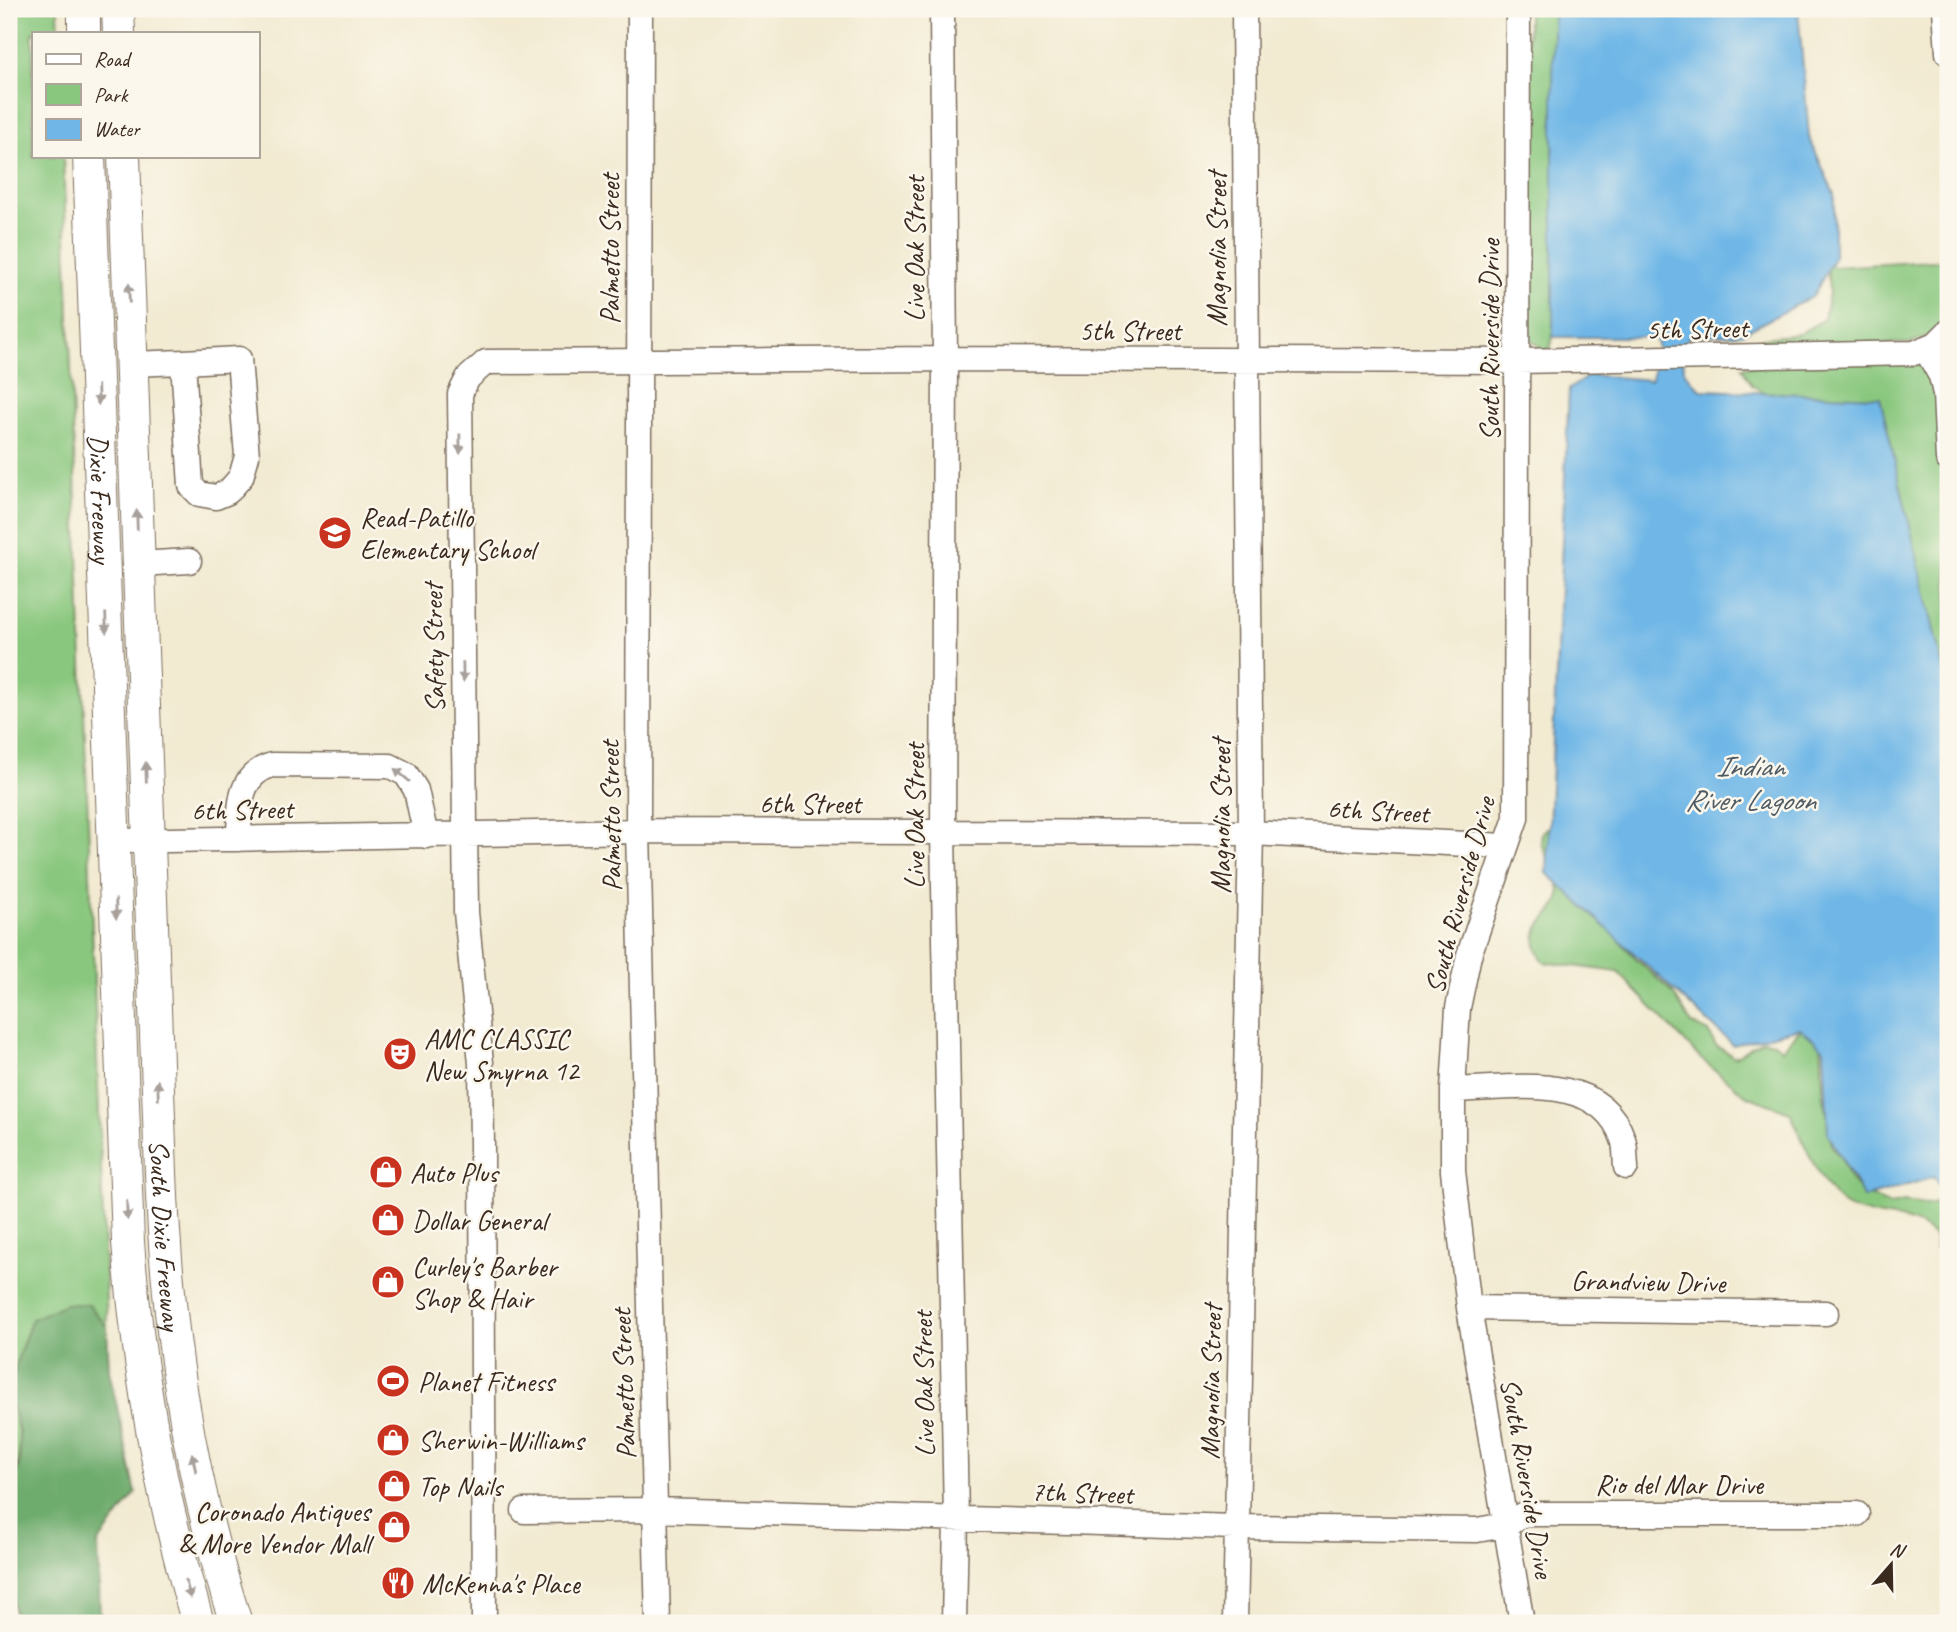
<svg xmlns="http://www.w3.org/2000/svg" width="1957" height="1632" font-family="Caveat,sans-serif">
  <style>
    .green { fill: #89c77e; stroke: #62784e; stroke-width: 2 }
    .forest { fill: #6eac6d; stroke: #546b46; stroke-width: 2 }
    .water { fill: #70b7e7; stroke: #567082; stroke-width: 2 }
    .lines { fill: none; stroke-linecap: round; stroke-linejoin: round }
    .minor-casing { stroke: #7b6d5d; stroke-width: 27 }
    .major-casing { stroke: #7b6d5d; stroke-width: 34 }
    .minor { stroke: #fff; stroke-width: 24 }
    .major { stroke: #fff; stroke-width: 32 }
    .oneway { fill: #a79f9a }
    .labels { text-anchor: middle; stroke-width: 5; stroke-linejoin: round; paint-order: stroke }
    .street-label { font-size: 28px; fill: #3b2a1e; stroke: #fbf7ec }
    .poi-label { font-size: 28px; fill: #3b2a1e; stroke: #fbf7ec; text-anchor: start }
    .water-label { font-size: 30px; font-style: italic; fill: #4e5b64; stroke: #fbf7ec }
  </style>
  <rect width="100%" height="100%" fill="#fbf7ec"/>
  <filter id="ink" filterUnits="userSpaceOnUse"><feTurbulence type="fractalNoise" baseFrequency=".0143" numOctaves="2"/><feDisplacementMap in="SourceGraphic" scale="14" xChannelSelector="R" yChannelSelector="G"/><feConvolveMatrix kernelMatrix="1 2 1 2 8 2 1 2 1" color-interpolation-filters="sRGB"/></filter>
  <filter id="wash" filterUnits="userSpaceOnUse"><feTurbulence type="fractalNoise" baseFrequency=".00686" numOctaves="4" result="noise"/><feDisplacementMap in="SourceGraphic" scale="28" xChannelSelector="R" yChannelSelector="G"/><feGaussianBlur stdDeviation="1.57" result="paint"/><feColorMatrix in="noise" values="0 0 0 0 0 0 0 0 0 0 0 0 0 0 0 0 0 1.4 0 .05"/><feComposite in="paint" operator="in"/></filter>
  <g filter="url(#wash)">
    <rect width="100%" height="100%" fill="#f2ead1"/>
    <path class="green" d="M9,9H58L59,33H33V156H63C77,546 95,936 107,1327L89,1305L32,1319L18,1358L9,1394Z
      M1528,9H1553V337L1550,350L1541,348L1529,338Z
      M1948,260V319L1931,335L1912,343L1741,347L1765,338L1799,334L1824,319L1829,293L1827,262L1834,267Z
      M1948,344V753L1781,403L1752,385L1742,367Z
      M1554,821L1593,910L1635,958L1672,992L1692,1024L1709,1032L1715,1045L1735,1057L1762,1040L1774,1042L1782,1049L1803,1026L1821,1038L1823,1090L1832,1146L1843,1161L1851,1180L1861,1192L1890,1205L1904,1202L1925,1205L1948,1201V1253L1935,1248V1237C1910,1209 1865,1223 1840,1202C1820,1185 1801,1136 1790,1112L1747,1096L1701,1059L1618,972L1544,962C1518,925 1559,918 1560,894C1560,881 1546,855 1541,842L1542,833Z
      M9,1396C22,1438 24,1450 9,1492Z"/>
    <path class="forest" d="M66,1304L89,1305L107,1327L109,1371L136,1493L98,1543L100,1623H9L15,1616L9,1579V1492L20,1462L19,1431L9,1394L18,1358L32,1319Z"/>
    <path class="water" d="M1553,9H1798L1809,137L1834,194V258L1813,296L1742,334L1689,336L1683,350L1684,372L1701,390L1880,397L1948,691V1199L1934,1177L1864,1198L1828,1134L1824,1049L1800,1028L1733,1045L1547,873L1569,389L1590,375L1651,380L1658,349L1655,337H1553Z"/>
  </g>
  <g filter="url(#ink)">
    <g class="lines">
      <defs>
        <path id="minor" d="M640,9L638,831L658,1623
          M942,9L945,359L943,833L956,1518L954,1623
          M1518,9L1516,818L1469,955L1458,1008L1453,1090V1171L1469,1308L1522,1623
          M1945,9L1948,53
          M1925,348L1941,376L1945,394L1948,459
          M131,364L183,362L191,486L199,494L216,497L228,492L241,477L247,456L239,359L183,362
          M139,564L189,561
          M239,839C240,808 237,775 272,765L390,766L406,774L416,790L426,836
          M114,841L638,831L1251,833L1505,846
          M1453,1090C1510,1089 1600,1070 1623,1139C1626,1147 1625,1158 1626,1167
          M1469,1308L1826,1313
          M524,1511L657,1510L1236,1527L1477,1530L1505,1525L1524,1514H1857
          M484,1623L482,1146L481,1063L466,912L460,394L468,378L486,362L945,359L1519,361L1914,353L1936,344L1948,332
          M1235,1623L1251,833L1244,9"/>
        <g id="major">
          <path d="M84,9V33"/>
          <path d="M118,9L119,33"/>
          <path id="s1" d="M89,156L128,1242C138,1372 161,1498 198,1623"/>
          <path id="s2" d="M124,156L161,1173C167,1328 188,1475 236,1623"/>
        </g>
      </defs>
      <use href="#minor" class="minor-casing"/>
      <use href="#major" class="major-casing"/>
      <use href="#minor" class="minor"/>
      <use href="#major" class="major"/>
    </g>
    <defs><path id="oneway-solid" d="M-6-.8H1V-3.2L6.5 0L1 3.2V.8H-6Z" transform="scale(1.75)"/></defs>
    <g class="oneway">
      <use href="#oneway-solid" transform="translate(129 293) rotate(-92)"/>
      <use href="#oneway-solid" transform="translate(98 395) rotate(88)"/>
      <use href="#oneway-solid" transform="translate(460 444) rotate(89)"/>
      <use href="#oneway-solid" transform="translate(137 520) rotate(-92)"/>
      <use href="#oneway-solid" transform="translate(106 623) rotate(88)"/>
      <use href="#oneway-solid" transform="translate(463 672) rotate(89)"/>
      <use href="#oneway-solid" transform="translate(146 772) rotate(-92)"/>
      <use href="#oneway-solid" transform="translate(402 775) rotate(-140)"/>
      <use href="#oneway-solid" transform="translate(116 909) rotate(88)"/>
      <use href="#oneway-solid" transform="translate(158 1090) rotate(-92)"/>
      <use href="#oneway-solid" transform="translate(127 1210) rotate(88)"/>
      <use href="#oneway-solid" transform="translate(194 1463) rotate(-102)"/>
      <use href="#oneway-solid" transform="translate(188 1589) rotate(74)"/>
    </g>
  </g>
  <defs>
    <symbol id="school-disc" viewBox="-11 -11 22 22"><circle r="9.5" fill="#c8321e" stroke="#fbf7ec"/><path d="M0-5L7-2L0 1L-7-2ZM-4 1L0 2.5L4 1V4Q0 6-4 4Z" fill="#fff"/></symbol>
    <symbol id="theatre-disc" viewBox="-11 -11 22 22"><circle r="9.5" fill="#c8321e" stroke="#fbf7ec"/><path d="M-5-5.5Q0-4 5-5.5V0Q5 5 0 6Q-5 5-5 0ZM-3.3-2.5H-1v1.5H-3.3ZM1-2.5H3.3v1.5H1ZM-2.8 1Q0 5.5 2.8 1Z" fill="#fff"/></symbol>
    <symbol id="shop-disc" viewBox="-11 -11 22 22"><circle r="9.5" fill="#c8321e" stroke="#fbf7ec"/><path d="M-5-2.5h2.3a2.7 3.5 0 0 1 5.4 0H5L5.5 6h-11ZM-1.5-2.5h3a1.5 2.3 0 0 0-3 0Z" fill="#fff"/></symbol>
    <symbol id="stadium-disc" viewBox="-11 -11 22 22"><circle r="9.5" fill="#c8321e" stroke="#fbf7ec"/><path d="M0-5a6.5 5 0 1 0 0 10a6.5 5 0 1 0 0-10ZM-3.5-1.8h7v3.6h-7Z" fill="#fff"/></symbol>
    <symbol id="restaurant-disc" viewBox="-11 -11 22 22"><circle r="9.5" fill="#c8321e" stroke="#fbf7ec"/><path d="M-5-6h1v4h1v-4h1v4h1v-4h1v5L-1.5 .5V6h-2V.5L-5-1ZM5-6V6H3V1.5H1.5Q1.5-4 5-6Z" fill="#fff"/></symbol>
  </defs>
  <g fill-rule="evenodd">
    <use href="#school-disc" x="316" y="514" width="38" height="38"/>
    <use href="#theatre-disc" x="381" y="1035" width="38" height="38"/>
    <use href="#shop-disc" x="367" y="1153" width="38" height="38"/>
    <use href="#shop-disc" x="369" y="1201" width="38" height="38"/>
    <use href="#shop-disc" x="369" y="1263" width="38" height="38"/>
    <use href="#stadium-disc" x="374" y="1362" width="38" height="38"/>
    <use href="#shop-disc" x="374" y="1421" width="38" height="38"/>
    <use href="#shop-disc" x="375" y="1467" width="38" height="38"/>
    <use href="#shop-disc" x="375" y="1508" width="38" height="38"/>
    <use href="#restaurant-disc" x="379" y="1564" width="38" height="38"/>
  </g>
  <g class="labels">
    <g class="street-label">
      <text transform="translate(609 249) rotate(-90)" y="10">Palmetto Street</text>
      <text transform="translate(914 249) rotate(-90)" y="10">Live Oak Street</text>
      <text transform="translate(1216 249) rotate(-90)" y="10">Magnolia Street</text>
      <text transform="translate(1697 328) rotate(-1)" y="10">5th Street</text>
      <text x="1130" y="340">5th Street</text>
      <text transform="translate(1489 340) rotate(-90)" y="10">South Riverside Drive</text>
      <text dy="10" stroke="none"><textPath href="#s1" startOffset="343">Dixie Freeway</textPath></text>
      <text transform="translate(433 648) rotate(-91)" y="10">Safety Street</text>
      <text x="810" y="813">6th Street</text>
      <text transform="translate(242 809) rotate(-1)" y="10">6th Street</text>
      <text transform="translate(1378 810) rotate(3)" y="10">6th Street</text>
      <text transform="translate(610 816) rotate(-91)" y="10">Palmetto Street</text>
      <text transform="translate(914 816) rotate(-90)" y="10">Live Oak Street</text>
      <text transform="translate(1220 816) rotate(-90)" y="10">Magnolia Street</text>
      <text transform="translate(1459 895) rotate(-75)" y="10">South Riverside Drive</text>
      <text dy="10" stroke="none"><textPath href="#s2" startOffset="1080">South Dixie Freeway</textPath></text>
      <text transform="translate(1648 1281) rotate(1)" y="10">Grandview Drive</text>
      <text transform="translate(1210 1382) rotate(-89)" y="10">Magnolia Street</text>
      <text transform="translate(623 1384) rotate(-92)" y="10">Palmetto Street</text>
      <text transform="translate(923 1384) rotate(-91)" y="10">Live Oak Street</text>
      <text transform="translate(1528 1478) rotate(80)" y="10">South Riverside Drive</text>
      <text x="1679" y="1494">Rio del Mar Drive</text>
      <text transform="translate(1082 1492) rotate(2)" y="10">7th Street</text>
    </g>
    <g class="poi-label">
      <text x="360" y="527">Read-Patillo<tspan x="360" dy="32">Elementary School</tspan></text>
      <text x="424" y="1048">AMC CLASSIC<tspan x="424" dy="32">New Smyrna 12</tspan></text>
      <text x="410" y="1182">Auto Plus</text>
      <text x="412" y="1230">Dollar General</text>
      <text x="412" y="1276">Curley's Barber<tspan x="412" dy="32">Shop &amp; Hair</tspan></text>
      <text x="418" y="1391">Planet Fitness</text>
      <text x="418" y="1450">Sherwin-Williams</text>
      <text x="418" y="1496">Top Nails</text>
      <text x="370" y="1521" text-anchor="end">Coronado Antiques<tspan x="370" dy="32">&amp; More Vendor Mall</tspan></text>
      <text x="422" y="1593">McKenna's Place</text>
    </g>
    <g class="water-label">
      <text x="1750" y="776">Indian<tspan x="1750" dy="34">River Lagoon</tspan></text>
    </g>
  </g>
  <rect width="1957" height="1632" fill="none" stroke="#fbf7ec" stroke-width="35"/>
  <rect x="32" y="32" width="228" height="126" fill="#fbf7ec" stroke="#aea59a" stroke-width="2"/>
  <rect x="46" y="54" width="35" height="10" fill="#ffffff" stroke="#aea59a" stroke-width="2"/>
  <text x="94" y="66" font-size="21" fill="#3b2a1e">Road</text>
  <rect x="46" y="84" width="35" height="21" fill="#89c77e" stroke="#aea59a" stroke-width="2"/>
  <text x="94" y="102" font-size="21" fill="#3b2a1e">Park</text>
  <rect x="46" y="119" width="35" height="21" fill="#70b7e7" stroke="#aea59a" stroke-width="2"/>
  <text x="94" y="136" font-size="21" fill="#3b2a1e">Water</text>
  <g transform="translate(1891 1565) rotate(20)" stroke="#fbf7ec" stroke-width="5" paint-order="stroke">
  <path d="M0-5L12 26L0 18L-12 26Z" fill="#3b2a1e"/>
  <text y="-10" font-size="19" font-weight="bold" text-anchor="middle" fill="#3b2a1e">N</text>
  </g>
</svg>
